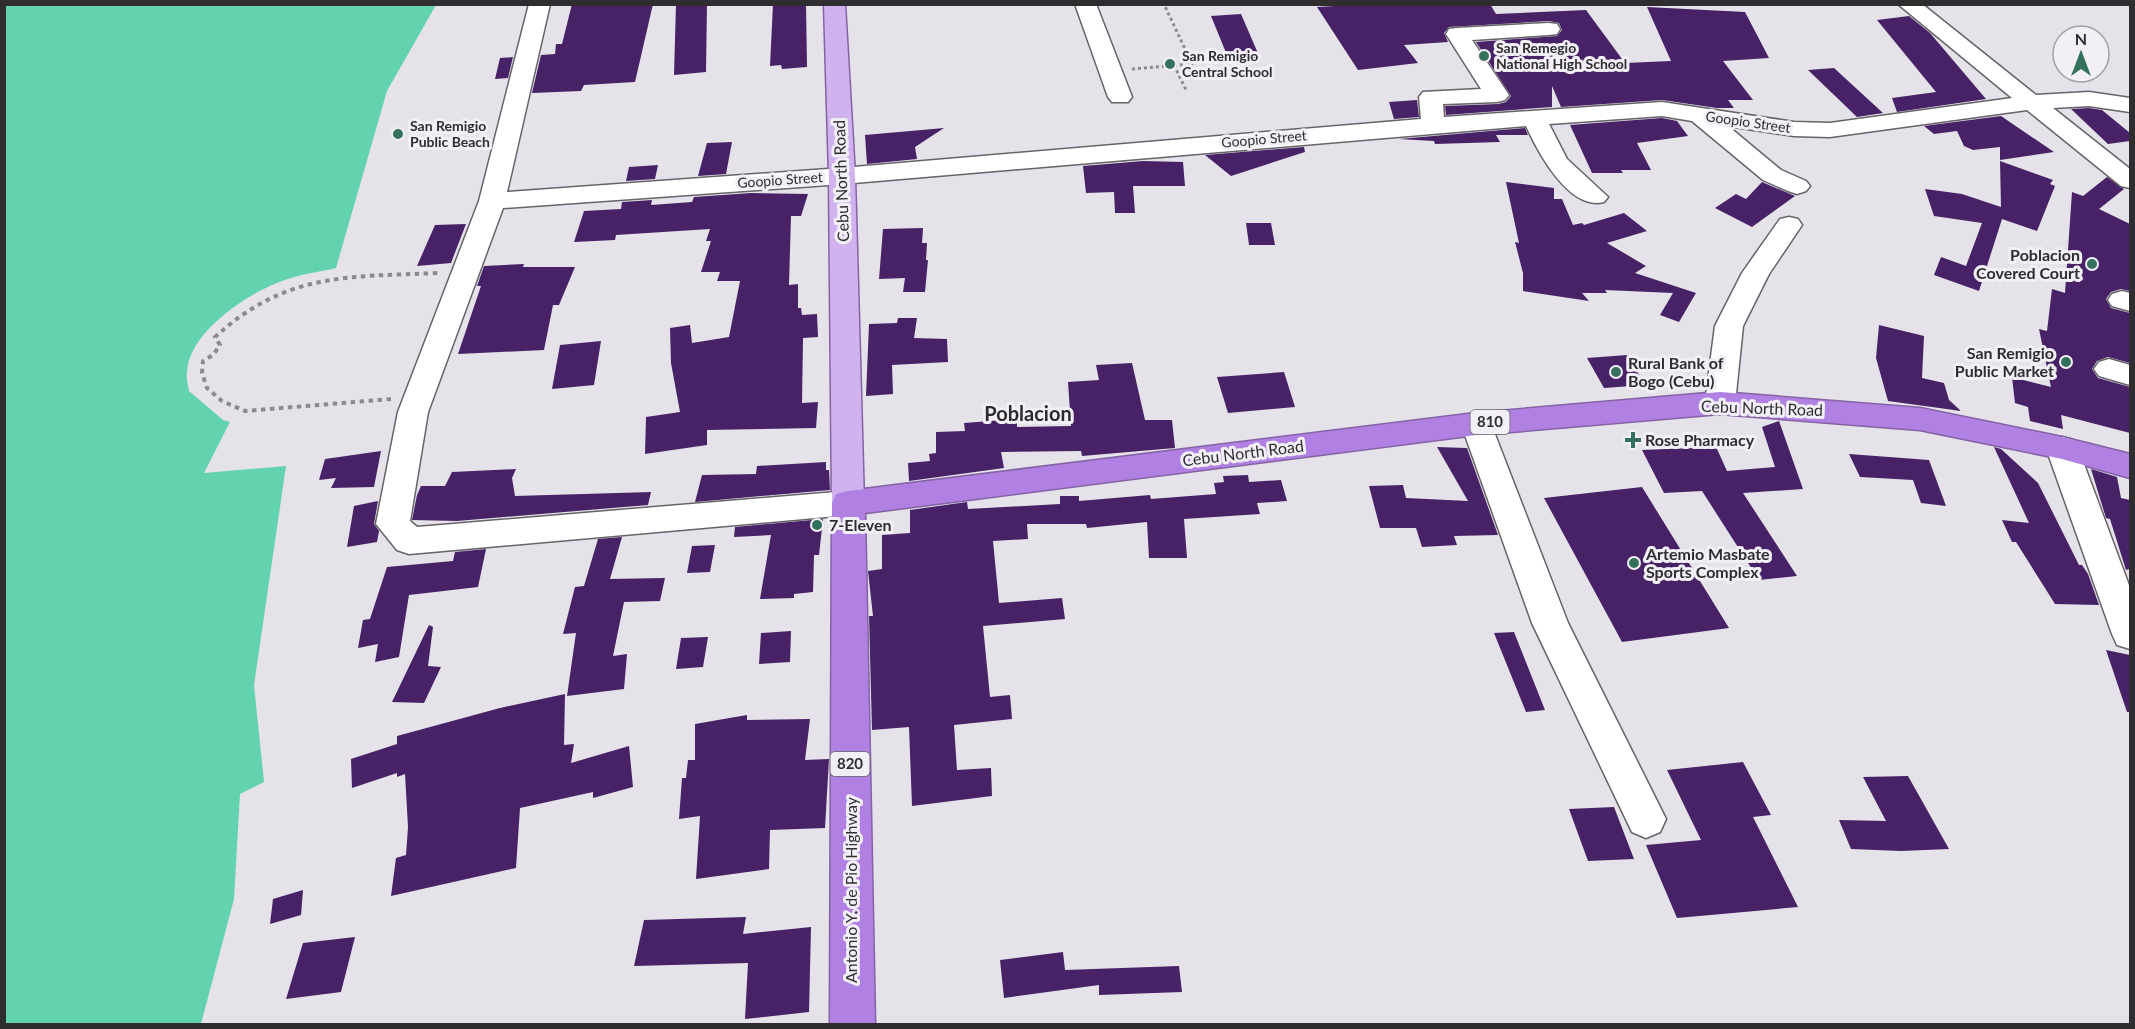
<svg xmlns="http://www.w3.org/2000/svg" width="2135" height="1029" font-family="Lato,sans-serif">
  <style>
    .water { fill: #63d3af }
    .building { fill: #472266 }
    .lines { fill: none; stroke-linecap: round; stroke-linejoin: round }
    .minor-casing { stroke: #666369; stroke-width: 3 }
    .major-casing { stroke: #8463a4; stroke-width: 3 }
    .highway-casing { stroke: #8463a4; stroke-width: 3 }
    .path-far1 { stroke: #8d8a8f; stroke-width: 3; stroke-dasharray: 3 3; stroke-linecap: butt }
    .path { stroke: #8d8a8f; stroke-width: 4; stroke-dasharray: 4.5 4.5; stroke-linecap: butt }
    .minor { fill: #fff; fill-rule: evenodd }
    .major { fill: #d0b3ee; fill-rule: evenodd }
    .highway { fill: #b180e3; fill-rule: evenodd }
    .poi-dot { fill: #34715d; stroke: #f2eff6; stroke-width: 2 }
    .labels { text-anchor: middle; stroke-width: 6; stroke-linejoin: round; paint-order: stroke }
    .far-poi-label { font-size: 14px; font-weight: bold; fill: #2f2d30; stroke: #f2eff6; text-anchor: start }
    .far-street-label { font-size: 14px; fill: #2f2d30; stroke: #f2eff6 }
    .shield { fill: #f2eff6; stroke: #6a676b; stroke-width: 1.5 }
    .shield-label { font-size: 15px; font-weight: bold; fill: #2f2d30 }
    .street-label { font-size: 16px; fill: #2f2d30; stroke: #f2eff6 }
    .poi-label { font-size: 16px; font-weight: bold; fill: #2f2d30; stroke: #f2eff6; text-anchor: start }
    .quarter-label { font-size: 20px; font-weight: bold; fill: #2c2a2f; stroke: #f2eff6 }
  </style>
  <rect width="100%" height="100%" fill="#e5e2e9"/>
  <path class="water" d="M5,4L436,5L387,91L336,268C319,272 301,274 285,280C251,291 189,331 187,372C186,378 188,385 189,391L223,420L230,422L204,473L286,466L254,685L264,782L240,794L234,899L201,1024H5Z"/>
  <path class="building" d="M572,4H653L635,82L584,85L581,91L532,93L541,55L555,54L556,44H562Z
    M676,4H707L706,72L674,75Z
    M773,4H806L807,67L782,69L781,65L770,66Z
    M1368,4H1490L1496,14L1586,10L1625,63L1671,61L1647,7L1745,12L1769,58L1723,61L1753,100H1728L1734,108H1717L1662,100L1561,107L1552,86V107L1446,115L1445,106L1498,104L1506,102L1511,96L1476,42L1557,36L1562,30L1559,23L1549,21L1449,27L1444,33L1448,42L1404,45L1418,63L1358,70L1317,7Z
    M1241,14L1260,58L1229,60L1211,16Z
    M1909,16L1930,33L1986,99L1897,112L1892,98L1936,92L1877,20Z
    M513,57L508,78L495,79L500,58Z
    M1834,68L1883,113L1857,117L1808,70Z
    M1417,100L1419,117L1394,119L1389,102Z
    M2089,108L2102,110L2130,133V141L2108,144L2071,109Z
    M2001,116L2054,152L2000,160V147L1973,150L1964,146L1957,131L1934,134L1924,126Z
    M1662,118L1677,121L1688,136L1637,143L1651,170H1621L1623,173H1592L1570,125Z
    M944,128L915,147L917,159L867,164L865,135Z
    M1525,128L1528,135H1496L1500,142L1435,144L1434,141L1399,139Z
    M732,142L726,174L698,176L707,143Z
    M1304,147L1305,152L1231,176L1205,155Z
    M1143,161L1183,162L1185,186H1133L1135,213H1115L1114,192L1086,193L1083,166Z
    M2000,161L2053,180L2050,184L2055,186L2037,231L2002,219L1979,291L1934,275L1941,257L1966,266L1982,223L1934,216L1925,189L1962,194L2001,207Z
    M658,165L655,179L626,181L629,167Z
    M2107,177L2124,189L2099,209L2130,224V291L2121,289L2111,292L2106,299L2111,308L2130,313V363L2108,357L2097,361L2092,369L2098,378L2130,387V433L2061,415L2063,429L2030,421L2028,407L2015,403L2012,377L2051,387L2039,329L2047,331L2052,289L2065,293L2072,192L2083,196Z
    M1506,182L1554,188V199H1562L1573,225L1582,223L1584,225L1624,213L1647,231L1607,243L1646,266L1635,273L1696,293L1679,322L1660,315L1673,293L1605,290L1607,293H1582L1589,301L1523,291V273L1515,242L1519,243Z
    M1762,182L1795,196L1752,227L1715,208L1736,194L1746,199Z
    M751,193L808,194L801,216H791L789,285L798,284V308H801L802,315L817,314L818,337L803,338L802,403L818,402L816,428L707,430V445L645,454L646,417L680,412L671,363L670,328L690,325L692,343L729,337L740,281H717L720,272H701L711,241H706L710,229L616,235L615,240L574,242L584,211L621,209L622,202L652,200L651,205L692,202L694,197Z
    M1246,223H1271L1275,245H1249Z
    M466,224L451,263L417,266L435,225Z
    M923,228L922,243H927L926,260H928L925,292H903L905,278L879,279L883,229Z
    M524,264L523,267H575L559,305H553L544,350L458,354L481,286H477L484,266Z
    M898,318H917L914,338L947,339L948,362L892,365L893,394L866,396L869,324L897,323Z
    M1879,325L1924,336L1922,378L1944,383L1949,400L1961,411L1888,401L1876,358Z
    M601,341L594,385L552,389L560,345Z
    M1627,355L1645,385L1604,388L1587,358Z
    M1132,363L1145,420H1172L1175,448L1082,456L1081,451L1001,452L1004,468L909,481L908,463L930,461L929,454L936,453V432L965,431L964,423L1017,419V427L1071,426L1068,382L1099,380L1096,365Z
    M1284,372L1295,407L1228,413L1217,377Z
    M1779,421L1803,489L1743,493L1797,576L1759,580L1702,491L1664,493L1642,450L1693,448L1688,437L1712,438L1727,471L1775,467L1762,427Z
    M1437,447L1467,448L1498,535L1454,536L1457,545L1422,547L1416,528H1380L1369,486L1403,485L1406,498L1468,501Z
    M1994,447L2001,449L2038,483L2079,565H2082L2088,574L2099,605L2055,604L2016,542H2012L2002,520L2029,523Z
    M381,451L374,487L331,488L336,478L319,480L325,459Z
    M1849,454L1929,460L1946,506L1921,503L1913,480L1860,477Z
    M826,462V470H829L830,490L695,502L702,475L756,474L757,466Z
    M516,469L512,478L515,496L651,492L648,505L457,521L412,520L417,495L421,486H445L452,472Z
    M2091,469L2117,477L2121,498L2130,500V569L2126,570L2110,519L2106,518Z
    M1248,475L1249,482L1281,480L1287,501L1257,503L1260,514L1184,519L1187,558H1149L1147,522L1087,528L1086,524H1027L1028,539L993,541L999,603L1062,598L1065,619L983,626L990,697L1010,695L1012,719L954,725L957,770L991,768L992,796L912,806L909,727L872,730L869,616H873L868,571L882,569V535L910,533V510L967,502L968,509L1060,504V496H1079V501L1150,495L1151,499L1216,494L1214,483L1224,482L1223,476Z
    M1642,487L1729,628L1622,642L1544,498Z
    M378,501L374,524L379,531L377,542L347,547L354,506Z
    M823,519L819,555H814L813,592L794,594V598L760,599L771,535L734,537L735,527Z
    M622,537L610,579L665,578L660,601L624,602L613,656L627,654L624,689L567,696L576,633L563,634L575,587L584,586L598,539Z
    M715,545L710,572L687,573L692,546Z
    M486,549L478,587L409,595L399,657L375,662L378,644L358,648L363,620L370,619L387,567L453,561L455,552Z
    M429,625L433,627L428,666L441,667L424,703L392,702Z
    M791,631L790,662L759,664L761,633Z
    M1514,632L1545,710L1526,712L1494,633Z
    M708,637L703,667L676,669L681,638Z
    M2106,650L2130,655V712H2127Z
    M565,694L564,745L574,744L571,763L629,746L633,787L593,798V792L520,808L516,868L391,896L396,858L406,855L408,827L405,774L397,777V773L352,788L351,759L397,744V736L500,708Z
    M747,715V720L810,719L805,760L829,759L825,828L770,830L769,869L696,879L700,816L679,819L682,778H686L688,760H695V724Z
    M1743,762L1771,815L1753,817L1798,907L1677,918L1646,845L1701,840L1667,770Z
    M1908,776L1949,849L1901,851L1851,849L1839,820L1886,821L1863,777Z
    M1614,807L1634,859L1588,861L1569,809Z
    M303,890L301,915L270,924L273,899Z
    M746,917L743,934L811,927L809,1012L745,1019L748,963L634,966L644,920Z
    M355,937L341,992L286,999L303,943Z
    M1063,952L1065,970L1179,966L1182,992L1099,995V985L1004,998L1000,960Z"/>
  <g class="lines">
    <defs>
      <path id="minor" d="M529,4H550L507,192L842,168L1421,119L1419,97L1423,92L1481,89L1446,34L1449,29L1457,28L1549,23L1557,24L1560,29L1557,34L1549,35L1472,40L1509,95L1505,100L1497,102L1443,104L1444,117L1662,102L1794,122L1830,123L2012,98L1898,4H1922L2036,95L2089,92L2130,98V112L2089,106L2053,108L2130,169V188L2121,186L2027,110L1830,137L1794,136L1728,126L1781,170L1806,181L1810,186L1806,191L1797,194L1788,191L1763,180L1692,121L1662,116L1549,124L1567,159L1608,197L1604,202C1569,211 1538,152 1526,126L842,184L503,208L428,412L410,521L417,527L848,491L860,494L864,503L860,512L848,515L409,554L397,550L376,524L398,412L479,201Z
        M1075,4H1096L1132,97L1128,102H1112L1108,97Z
        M1789,217L1798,219L1802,225L1769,274L1743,326L1735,403L1731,411L1720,414L1709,411L1705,403L1715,326L1742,273L1780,219Z
        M2122,291L2130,293V311L2112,306L2108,300L2112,294Z
        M2109,359L2130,365V385L2099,376L2094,369L2099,362Z
        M1476,413L1487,416L1491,424L1568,623L1666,819L1660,832L1646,838L1632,832L1532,623L1461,424L1465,416Z
        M2062,437L2073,440L2078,448L2130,588V649L2117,645L2112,634L2046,448L2051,440Z"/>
      <path id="major" d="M824,4H845L855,176L864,503L860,512L848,515L836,512L832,503L829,176Z"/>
      <path id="highway" d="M1720,392L1920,408L2062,437L2130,454V478L2062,459L1920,430L1720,414L1476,435L865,513L875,1024H830L832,503L836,494L848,491L1476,413Z"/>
    </defs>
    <use href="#minor" class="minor-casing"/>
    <use href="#major" class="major-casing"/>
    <use href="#highway" class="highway-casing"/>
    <path class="path-far1" d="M1174,65L1186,90
      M1132,69L1192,64L1164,4"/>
    <path class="path" d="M391,399L245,411L222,401L207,388L202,373L203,361L213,355L220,345L215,337C286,272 348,277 438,273"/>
    <use href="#minor" class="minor"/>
    <use href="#major" class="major"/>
    <use href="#highway" class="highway"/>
  </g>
  <g class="poi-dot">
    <circle cx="1484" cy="56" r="6"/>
    <circle cx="1170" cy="64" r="6"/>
    <circle cx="398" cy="134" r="6"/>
    <circle cx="2092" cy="264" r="6"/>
    <circle cx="2066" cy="362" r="6"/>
    <circle cx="1616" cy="372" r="6"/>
    <path d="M1630 431h6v6h6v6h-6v6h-6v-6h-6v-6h6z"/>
    <circle cx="817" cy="525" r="6"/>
    <circle cx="1634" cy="563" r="6"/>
  </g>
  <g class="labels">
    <g class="far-poi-label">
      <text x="1496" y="53">San Remegio<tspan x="1496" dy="16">National High School</tspan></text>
      <text x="1182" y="61">San Remigio<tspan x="1182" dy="16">Central School</tspan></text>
      <text x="410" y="131">San Remigio<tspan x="410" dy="16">Public Beach</tspan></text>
    </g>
    <g class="far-street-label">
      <text transform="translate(1748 122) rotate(8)" y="5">Goopio Street</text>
      <text transform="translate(1264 139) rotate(-5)" y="5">Goopio Street</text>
      <text transform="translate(780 180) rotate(-4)" y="5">Goopio Street</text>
    </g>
    <g class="shield">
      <rect x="1470.5" y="410" width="39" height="24" rx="4.5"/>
      <rect x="830.5" y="752" width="39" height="24" rx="4.5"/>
    </g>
    <g class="shield-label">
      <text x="1490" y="427">810</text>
      <text x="850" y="769">820</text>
    </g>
    <g class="street-label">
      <text transform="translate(841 181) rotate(-92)" y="6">Cebu North Road</text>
      <text transform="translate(1762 408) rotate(2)" y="6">Cebu North Road</text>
      <text transform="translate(1243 453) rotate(-7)" y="6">Cebu North Road</text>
      <text transform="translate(851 890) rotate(-90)" y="6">Antonio Y. de Pio Highway</text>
    </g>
    <g class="poi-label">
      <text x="2080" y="261" text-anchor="end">Poblacion<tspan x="2080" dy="18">Covered Court</tspan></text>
      <text x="2054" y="359" text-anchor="end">San Remigio<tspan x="2054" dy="18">Public Market</tspan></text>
      <text x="1628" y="369">Rural Bank of<tspan x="1628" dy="18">Bogo (Cebu)</tspan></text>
      <text x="1645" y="446">Rose Pharmacy</text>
      <text x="829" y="531">7-Eleven</text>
      <text x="1646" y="560">Artemio Masbate<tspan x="1646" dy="18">Sports Complex</tspan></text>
    </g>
    <g class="quarter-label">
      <text x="1028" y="421">Poblacion</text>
    </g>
  </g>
  <rect width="2135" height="1029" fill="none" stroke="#2f2d30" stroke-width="12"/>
  <g transform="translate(2081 54)"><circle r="28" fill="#f2eff6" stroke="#a4a1a7" stroke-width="1.5"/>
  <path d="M0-4.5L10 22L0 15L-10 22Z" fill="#34715d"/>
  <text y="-9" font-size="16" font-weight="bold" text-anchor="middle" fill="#2f2d30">N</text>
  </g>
</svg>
